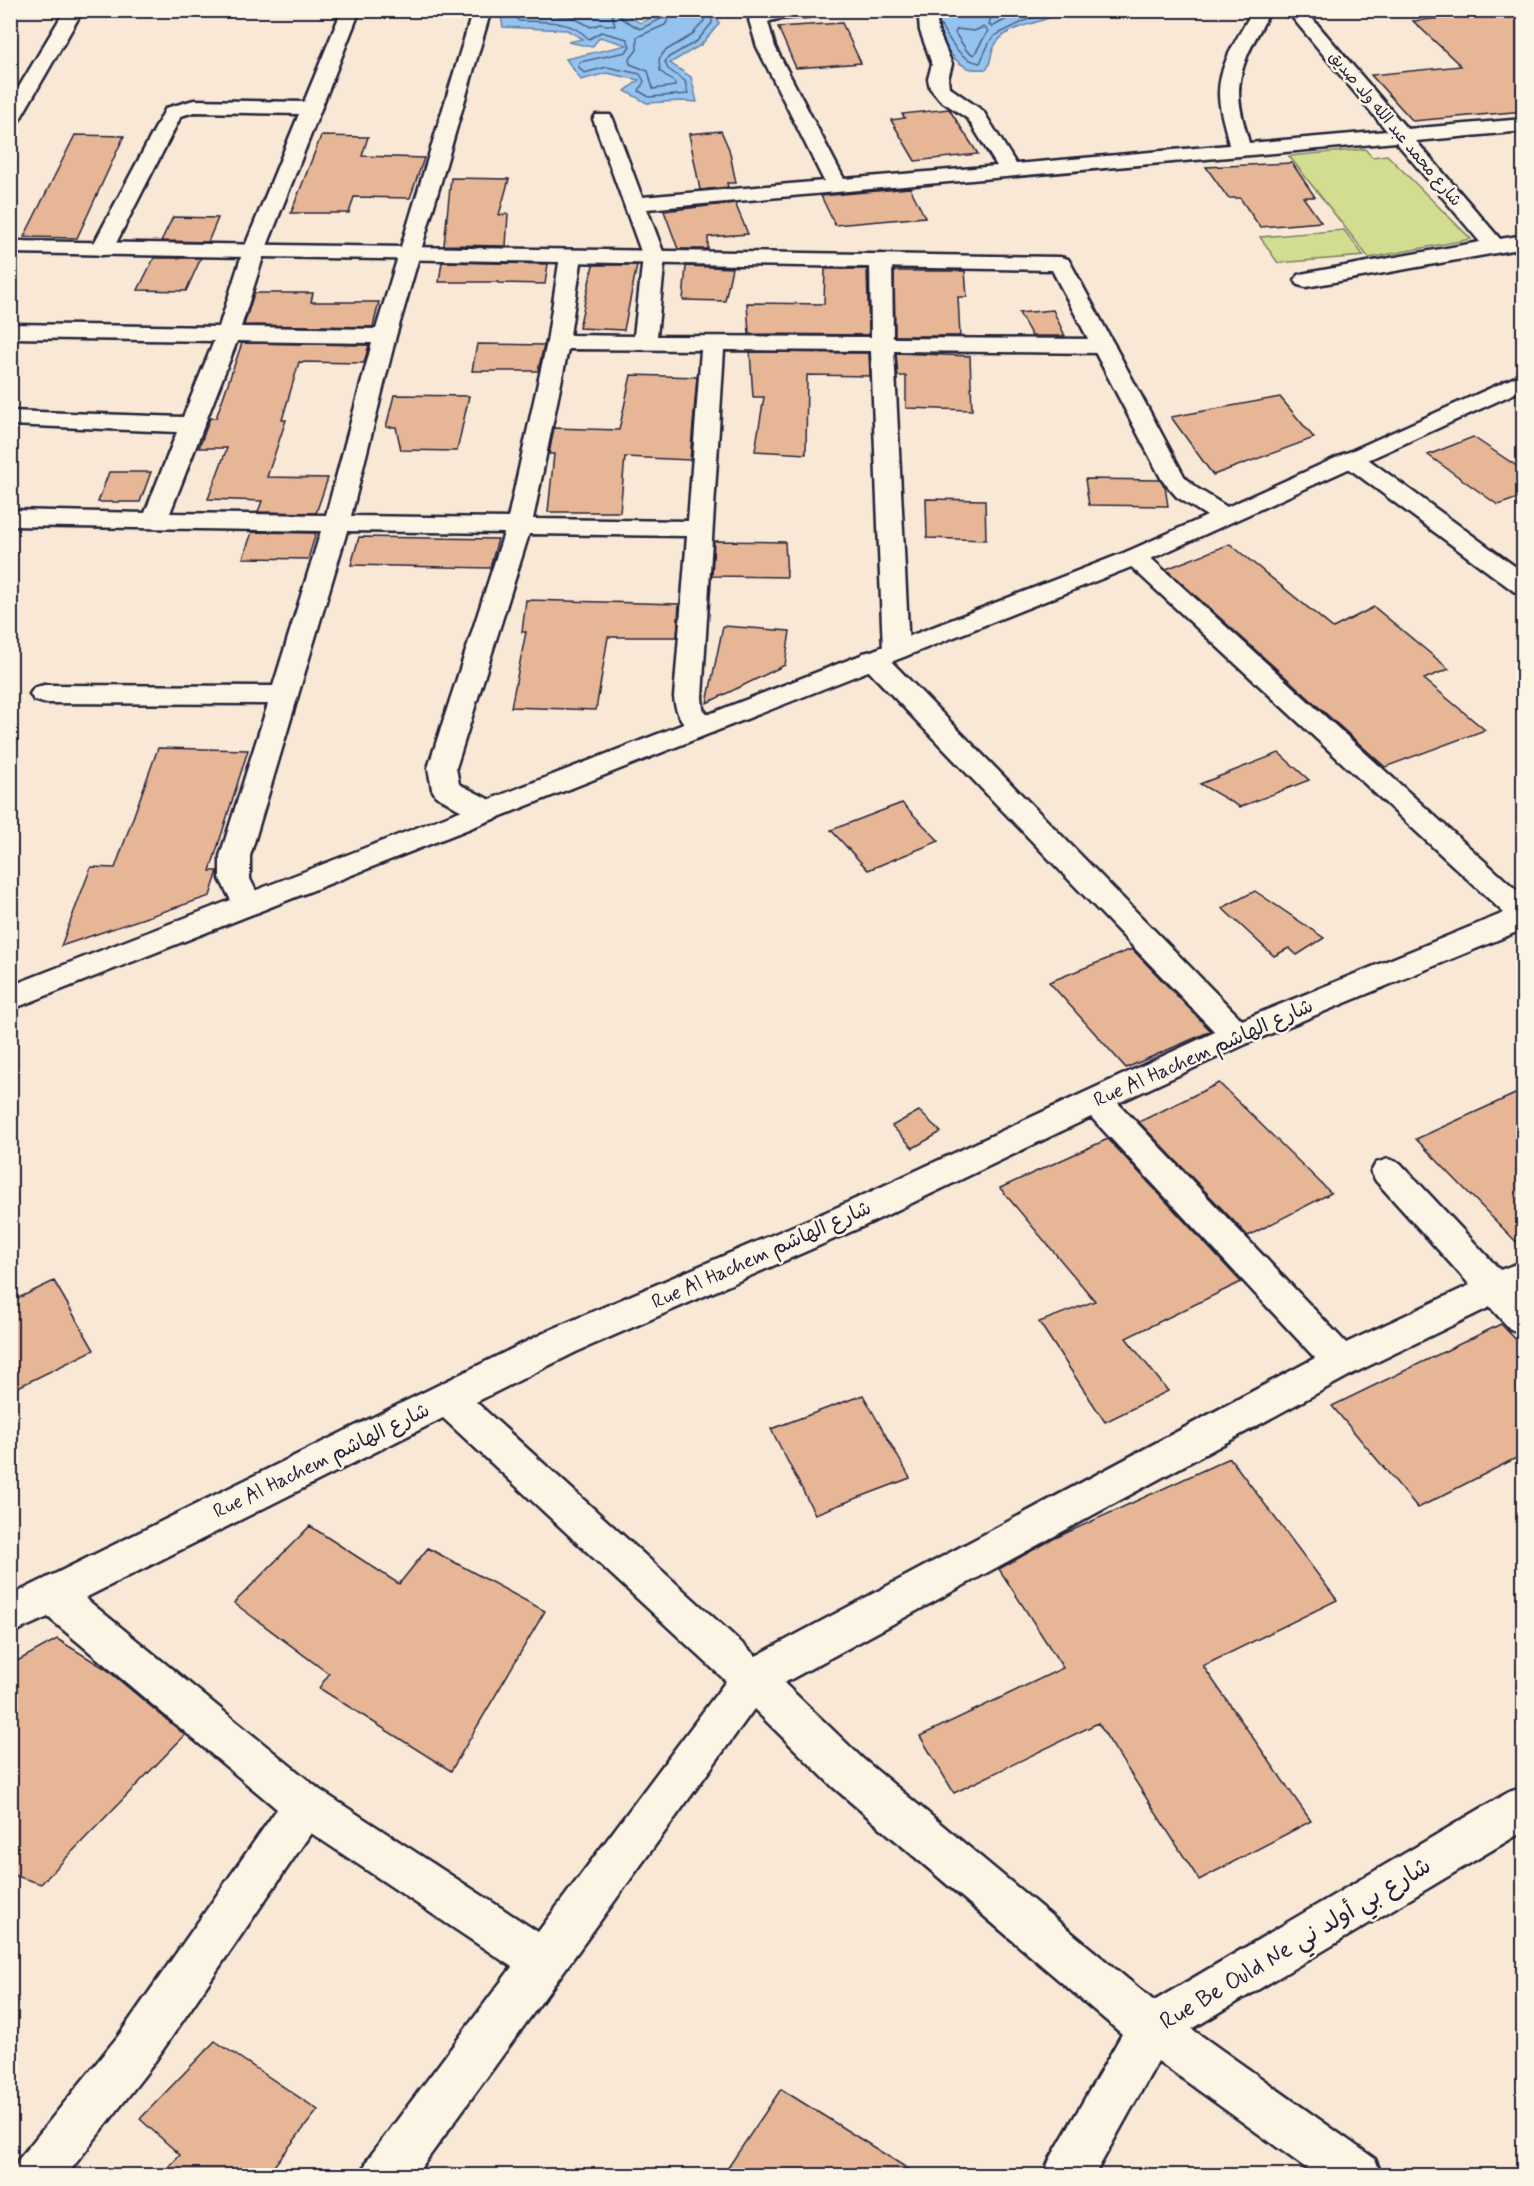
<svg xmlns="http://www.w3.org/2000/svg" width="1534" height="2186" font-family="Mynerve,'Playpen Sans Arabic',sans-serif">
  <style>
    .green { fill: #d2dd90; stroke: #7a8066; stroke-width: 1.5 }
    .water { fill: #94c3ef; stroke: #6683a7; stroke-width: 1.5 }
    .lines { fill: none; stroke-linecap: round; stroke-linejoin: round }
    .shore { stroke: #506283; stroke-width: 1.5 }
    .building { fill: #e6b697; stroke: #22223b; stroke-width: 1.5 }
    .street-casing { stroke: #22223b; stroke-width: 5 }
    .secondary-casing { stroke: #22223b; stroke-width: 5 }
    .street { fill: #fcf5e5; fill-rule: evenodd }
    .secondary { fill: #fcf5e5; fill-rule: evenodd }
    .labels { text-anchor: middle; stroke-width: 5; stroke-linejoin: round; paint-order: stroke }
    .far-street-label { font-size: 16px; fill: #22223b; stroke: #fcf5e5 }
    .street-label { font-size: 20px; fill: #22223b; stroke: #fcf5e5 }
    .near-street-label { font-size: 24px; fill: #22223b; stroke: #fcf5e5 }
  </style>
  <rect width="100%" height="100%" fill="#f8e8d5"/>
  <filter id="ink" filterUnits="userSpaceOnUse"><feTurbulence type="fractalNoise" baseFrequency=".0167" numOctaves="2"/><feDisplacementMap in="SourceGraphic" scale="12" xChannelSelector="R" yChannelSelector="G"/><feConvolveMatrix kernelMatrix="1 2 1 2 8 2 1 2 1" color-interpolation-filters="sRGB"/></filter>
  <g filter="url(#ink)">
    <path class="green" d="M1365,149L1372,157L1387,155L1471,239L1369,258L1289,156Z
      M1344,230L1364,256L1278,263L1260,237Z"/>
    <path class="water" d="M621,10L640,23L665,11H717L719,24L701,45L670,63L691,77L697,102L681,101L647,103L625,91L639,80L607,73L581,80L566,59L627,45L600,37L592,47L568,42L583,39L567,30L503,27L501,17L521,11Z
      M1052,10L1050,17C1034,25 1009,26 997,42C990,50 992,61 987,69C980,69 974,70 968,68C949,60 935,31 931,13C948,10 957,16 972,18L981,11Z"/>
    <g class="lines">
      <path class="shore" d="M519,10L517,19L519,21C544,22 570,19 589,39L601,32L627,39L630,46L626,52L580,62L578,66L584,73L607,67L640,74L644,81L639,91L649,97L688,94L685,81L668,69L665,62L669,57L697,41L712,23L711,10
        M526,10L529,14L570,16L591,27L600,24L615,26L611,10
        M619,10L621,18L640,29L663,18L666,10
        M674,10L665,25L637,37V50L629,60L630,64L648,71L653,89L675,86V83L660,71L659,59L665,51L692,35L704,21L703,10
        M993,10L989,24L992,27L1014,15L1031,10
        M939,23C950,40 958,59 980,63L990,41L996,35L1047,10
        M984,27L988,31L974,55L967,51L955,33L957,29L974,31Z"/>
    </g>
    <path class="building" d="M1524,10V111L1413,121L1371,75L1461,66L1413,21Z
      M842,23L861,63L796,68L778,27Z
      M949,109L978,154L915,161L891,120L905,118L902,114Z
      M721,131L729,149L736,183H727L728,187L700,190L689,134Z
      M75,135L124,136L77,238L24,237Z
      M321,136L368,137L362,156L424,158L410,198L354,197L349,213H291Z
      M1292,163L1315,197H1303L1321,222L1260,227L1240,198H1228L1206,167Z
      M451,178L509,179L499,215L508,214L506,246L444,245Z
      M910,188L925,217L835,225L821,196Z
      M735,203L748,234L708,237V249H678L664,211Z
      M173,217L218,218L208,242L161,241Z
      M154,258H201L186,291L138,290Z
      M442,262L548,264L545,284L498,283V282H439Z
      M593,265H637L624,330L579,328Z
      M686,266L732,268L725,301L683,300Z
      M825,269H867L869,335L749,334L747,303L824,304Z
      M894,271H965L967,297H958L960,336H895Z
      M254,293H313L311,302H379L373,327L244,325Z
      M1053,310L1065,336H1032L1019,313Z
      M242,343L369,345L364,363L299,362L282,420H286L267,477L328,478L316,513L258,512L262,501L208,499L227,448H199L210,418H216Z
      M477,344L544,345L538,371H472Z
      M750,352L869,353L870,376L807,375L806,454L755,451L764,397H753Z
      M896,353L970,356L972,410L906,408V376H898Z
      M631,375L697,377L690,460L625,457L620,512H548L554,454H549L554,428L619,430Z
      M394,395L469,396L457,451L401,450L396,427H386Z
      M1280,397L1314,438L1213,475L1171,417Z
      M1473,437L1524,471V496L1498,505L1428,455Z
      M109,472H151L140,502H98Z
      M1085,479L1160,480L1165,487L1168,506L1089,505Z
      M926,499L985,500L986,540L927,538Z
      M252,532L316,533L308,559L243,558Z
      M359,537L498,539L490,568L351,565Z
      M714,541L785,542L787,577L712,576Z
      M1230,544L1333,628L1374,607L1449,669L1424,679L1485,730L1385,767L1166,569Z
      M526,600L679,604L677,637H608L596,710L511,707L526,632H522Z
      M723,626L790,631L785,665L707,703Z
      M158,748L248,750L210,871H218L210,896L61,946L91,867L115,868Z
      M1279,753L1309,780L1240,807L1200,784Z
      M902,803L939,841L868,870L831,830Z
      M1255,891L1324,938L1297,955L1289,948L1274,956L1222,908Z
      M1132,949L1211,1031L1126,1068L1049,982Z
      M1219,1083L1331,1193L1248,1236L1139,1122Z
      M1524,1090V1250L1416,1139Z
      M919,1111L941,1132L913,1148L892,1126Z
      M1108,1139L1241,1282L1126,1338L1168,1391L1105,1422L1039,1322L1095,1301L1000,1188Z
      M54,1281L94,1350L10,1391V1302Z
      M1501,1324L1524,1348V1454L1418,1508L1332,1406Z
      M863,1395L910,1478L815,1514L771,1429Z
      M1230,1458L1337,1600L1203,1666L1311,1821L1199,1880L1098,1723L954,1793L920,1736L1063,1668L999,1569L1053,1539Z
      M310,1526L399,1584L428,1548L545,1611L451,1771L319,1688L329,1674L234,1603Z
      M57,1639L106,1669L185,1735L41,1884L10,1874V1665Z
      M215,2041L318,2110L267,2175H162L180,2155L140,2119Z
      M781,2089L918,2175H723Z"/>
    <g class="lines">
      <defs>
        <path id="street" d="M65,10H83L20,119L17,123L10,125V102Z
          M342,10H360L265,251L241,327L376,329L473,10H491L396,336L351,516L508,518L547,342L560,256L563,251L571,250L579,251L582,256L570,335L634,336L643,257L593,119L596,115H610L613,119L642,197L824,181L757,47L749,20C760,5 805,10 823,10C813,21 783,15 768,22L775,47L844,179L997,166L968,119L940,100L930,88L928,79L932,64L920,31L918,10H936L938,31L952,64L948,79L949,87L983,111L1016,164L1229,145C1226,128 1219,111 1219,94C1219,63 1239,36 1253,10H1271C1257,36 1239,63 1239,93C1239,110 1245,127 1249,143L1387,131L1286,10H1305L1407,129L1524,119V131L1416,141L1500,239L1524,235V248L1306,287L1298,285L1295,280L1298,275L1306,273L1480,242L1396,142L647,209L665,257L657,336L871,337L870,261L873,256L881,254L889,256L892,261L893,338L1104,339L1112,341L1115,346L1112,351L1104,353L894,351L909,650L906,656L896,658L886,656L883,650L871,351L724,350L702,697L703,709L718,726L714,732C690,738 676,719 674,697L687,536L529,534L456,768L459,784L498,804L503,811L498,818C477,824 455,806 436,796L432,789L428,768L504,533L347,531L250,856V879L263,905L259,912L248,915L237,912L220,879V856L268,704L44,703L34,700L30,694L34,688L44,685L273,686L321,531L10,526V510L145,513L177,432L10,425V411L183,417L214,341L10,338V324L219,327L243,251L299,114L194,112L181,116L113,249L110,254L102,255L94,254L91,249L166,108L194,100L304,102ZM237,341L372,343L326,515L170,513ZM568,349L701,350L688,521L533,519Z
          M1352,452L1361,454L1524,573V594L1515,592L1343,464L1340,459L1343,454Z
          M1135,549L1144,552L1524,897V929L1248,1043L1118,1103L1346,1343L1470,1285L1376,1181L1371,1172L1376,1163L1388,1159L1400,1163L1500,1270L1524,1261V1291L1521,1293L1524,1295V1334L1511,1330L1490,1307L1354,1373L784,1683L863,1759L1154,2001L1509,1792L1524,1787V1831L1192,2029L1375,2159L1382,2176H1317L1158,2061L1094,2176H1043L1050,2159L1122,2034L833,1787L754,1709L415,2176H361L368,2159L512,1967L311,1833L151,2067L66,2176H12L19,2159L119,2035L277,1809L48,1617L10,1634V1596L550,1330L840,1206L1215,1032L863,665L859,659L863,653L873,651L883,653L1242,1020L1504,913L1126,562L1122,557L1126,552ZM1091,1117L1315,1358L756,1656L476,1402L576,1352L864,1226ZM443,1418L726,1681L538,1932L320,1790L85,1598Z"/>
        <path id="secondary" d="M10,241L1060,257L1068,259L1071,264L1184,476L1195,487L1227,507L1524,373V389L1144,562L10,1010V986L1126,552L1207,516L1177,497L1162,480L1052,270L10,253Z"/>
      </defs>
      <use href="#street" class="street-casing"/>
      <use href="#secondary" class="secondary-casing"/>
      <use href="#street" class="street"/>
      <use href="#secondary" class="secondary"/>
    </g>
  </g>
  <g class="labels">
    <g class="far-street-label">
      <text transform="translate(1396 128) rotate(50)" y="6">شارع محمد عبد الله ولد صديق</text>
    </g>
    <g class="street-label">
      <text transform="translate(1203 1052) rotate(-24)" y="7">Rue Al Hachem شارع الهاشم</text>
      <text transform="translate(761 1254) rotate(-24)" y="7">Rue Al Hachem شارع الهاشم</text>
      <text transform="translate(321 1460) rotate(-26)" y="7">Rue Al Hachem شارع الهاشم</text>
    </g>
    <g class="near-street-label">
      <text transform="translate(1295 1943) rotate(-31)" y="8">Rue Be Ould Ne شارع بي أولد ني</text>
    </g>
  </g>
  <rect width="1534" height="2186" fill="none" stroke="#fcf5e5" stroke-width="36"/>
  <rect x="18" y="18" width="1498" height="2150" fill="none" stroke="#22223b" stroke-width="2" filter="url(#ink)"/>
</svg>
